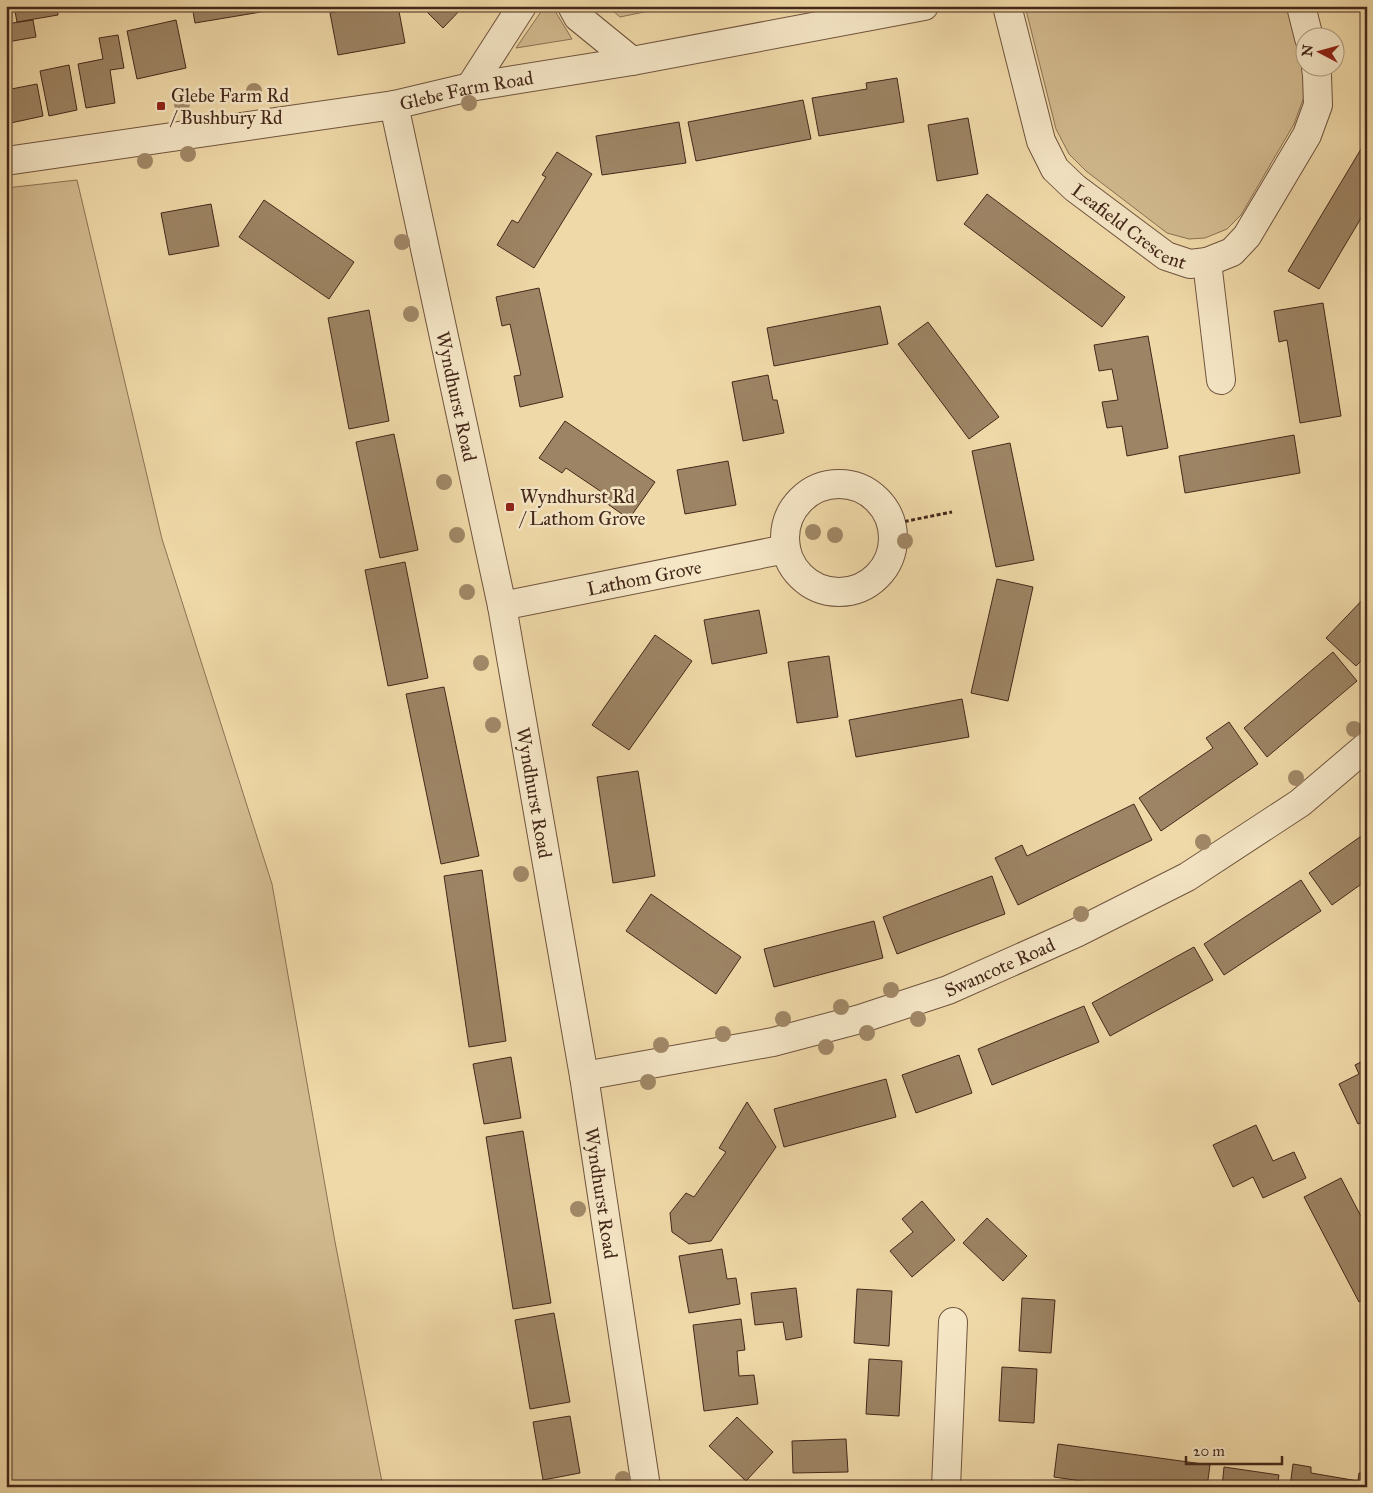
<svg xmlns="http://www.w3.org/2000/svg" width="1373" height="1493" font-family="'IM FELL Great Primer',serif">
  <style>
    .green { fill: #d3bb90; stroke: #8c7255 }
    .building { fill: #9d8464; stroke: #44281a }
    .lines { fill: none; stroke-linecap: round; stroke-linejoin: round }
    .minor-casing { stroke: #6f543e; stroke-width: 30 }
    .path { stroke: #44281a; stroke-width: 3; stroke-dasharray: 4 2.5; stroke-linecap: butt }
    .minor { stroke: #f5e6c6; stroke-width: 28 }
    .tree { fill: #a18867 }
    .poi-dot { fill: #8f2418; stroke: #f5e6c6; stroke-width: 2 }
    .labels { text-anchor: middle; stroke-width: 5; stroke-linejoin: round; paint-order: stroke }
    .street-label { font-size: 19px; fill: #44281a; stroke: #f5e6c6 }
    .poi-label { font-size: 19px; fill: #44281a; stroke: #f5e6c6; text-anchor: start }
  </style>
  <rect width="100%" height="100%" fill="#f0d9a8"/>
  <filter id="stains"><feTurbulence type="fractalNoise" baseFrequency=".004" numOctaves="4"/><feColorMatrix values="0 0 0 0 .2 0 0 0 0 .09 0 0 0 0 .02 0 0 0 .5 -.17"/></filter>
  <radialGradient id="worn" r=".72"><stop offset=".6" stop-color="#630" stop-opacity="0"/><stop offset="1" stop-color="#630" stop-opacity=".3"/></radialGradient>
  <path class="green" d="M545,6H552L572,39L516,48Z
    M607,6H673L620,17Z
    M1025,6H1288L1303,70L1304,97L1294,124L1241,215L1227,229L1205,238L1189,239L1167,233L1086,171L1069,154L1056,129Z
    M77,180L162,539L272,884L335,1242L383,1487H6V188Z"/>
  <path class="building" d="M14,6H57L58,15L17,22Z
    M192,6H284L285,8L195,23Z
    M366,6H398L405,43L338,55L330,13Z
    M421,6H464L443,28Z
    M33,20L36,37L7,42L6,24Z
    M176,20L186,68L137,79L127,31Z
    M118,35L124,68L110,70L115,103L86,108L78,64L103,59L99,38Z
    M69,65L77,110L49,116L40,71Z
    M897,78L904,122L819,136L812,98L867,89L866,83Z
    M37,84L43,116L6,124V90Z
    M803,100L811,139L696,161L688,122Z
    M968,118L978,174L937,181L928,125Z
    M679,122L686,163L602,175L596,136Z
    M1367,139V208L1319,289L1288,271Z
    M557,152L592,174L534,268L497,245L512,220L518,223L546,177L542,175Z
    M987,194L1125,297L1102,327L964,224Z
    M264,200L354,262L329,299L239,237Z
    M211,204L219,246L169,255L161,213Z
    M539,288L563,397L520,407L514,376L521,375L510,324L502,326L496,297Z
    M1323,303L1341,416L1300,423L1287,340L1279,342L1274,311Z
    M880,306L888,344L774,366L767,328Z
    M369,310L389,421L349,429L328,318Z
    M928,322L999,417L969,439L898,344Z
    M1148,336L1168,448L1127,456L1122,426L1107,428L1102,402L1118,400L1112,369L1099,371L1094,345Z
    M768,375L773,400H777L784,433L743,441L732,382Z
    M565,421L655,482L629,519L602,500L606,495L566,468L562,473L539,458Z
    M394,434L418,550L380,558L356,442Z
    M1294,435L1300,473L1185,493L1179,456Z
    M1010,443L1034,560L996,567L972,451Z
    M728,461L736,505L685,514L677,470Z
    M405,562L428,678L388,686L365,570Z
    M997,579L1033,587L1008,701L971,693Z
    M1367,595V655L1356,666L1326,638Z
    M759,610L767,653L712,664L704,620Z
    M655,635L692,661L629,750L592,725Z
    M1333,652L1357,681L1267,757L1244,728Z
    M829,656L838,717L797,723L788,662Z
    M444,687L479,856L441,864L406,694Z
    M962,699L969,737L856,757L849,720Z
    M1229,722L1258,764L1161,831L1139,798L1213,748L1206,738Z
    M638,771L655,876L613,883L597,777Z
    M1134,804L1152,840L1018,905L995,858L1022,845L1027,856Z
    M1367,832V880L1332,905L1309,873Z
    M482,870L506,1041L469,1047L444,876Z
    M992,876L1005,914L897,954L883,917Z
    M1301,880L1321,911L1224,975L1204,944Z
    M651,894L741,957L716,994L626,931Z
    M874,921L883,958L774,987L764,949Z
    M1194,947L1213,980L1110,1036L1092,1003Z
    M1084,1006L1099,1042L992,1085L978,1049Z
    M959,1055L972,1093L916,1113L902,1075Z
    M511,1057L521,1118L484,1124L473,1064Z
    M1367,1059V1120L1358,1124L1339,1084L1359,1074L1355,1065Z
    M886,1079L896,1117L784,1147L774,1109Z
    M747,1102L776,1147L711,1241L689,1244L672,1232L670,1213L686,1193L694,1197L726,1152L719,1148Z
    M1256,1125L1273,1161L1294,1152L1306,1178L1263,1198L1253,1177L1233,1187L1213,1145Z
    M523,1131L551,1303L513,1309L486,1137Z
    M1341,1178L1367,1228V1298L1359,1302L1304,1197Z
    M922,1201L955,1240L912,1277L890,1251L913,1232L902,1219Z
    M987,1218L1027,1256L1003,1281L963,1243Z
    M722,1249L727,1279L736,1278L740,1304L689,1313L679,1256Z
    M796,1288L802,1337L786,1340L783,1322L755,1325L751,1293Z
    M857,1289L892,1291L889,1346L854,1343Z
    M1022,1298L1055,1300L1051,1353L1019,1351Z
    M554,1313L570,1402L530,1409L515,1320Z
    M741,1319L745,1350L737,1351L739,1376L754,1375L758,1404L704,1411L693,1325Z
    M869,1359L902,1361L899,1416L866,1414Z
    M1002,1367L1037,1369L1034,1423L999,1421Z
    M570,1416L580,1473L543,1480L533,1422Z
    M737,1417L773,1452L746,1481L709,1446Z
    M846,1439L848,1472L793,1473L792,1441Z
    M1058,1444L1210,1465L1207,1487H1122L1054,1477Z
    M1293,1464L1311,1467V1473L1358,1481L1359,1473L1367,1474V1487H1290Z
    M1224,1467L1279,1475L1277,1487H1222Z"/>
  <g class="lines">
    <defs>
      <g id="minor">
        <path d="M572,6L578,17L632,61"/>
        <path id="s1" d="M1007,6L1041,141L1055,169L1075,188L1166,256L1190,264L1207,262L1232,252L1247,236L1307,135L1318,105L1317,75L1316,68"/>
        <path d="M1301,6L1309,38"/>
        <path d="M470,87L522,6"/>
        <path id="s2" d="M394,105L502,606L584,1076L646,1487"/>
        <path id="s3" d="M6,161L394,105L470,87L632,61L924,6"/>
        <path d="M1207,262L1221,380"/>
        <circle cx="839" cy="538" r="54"/>
        <path id="s4" d="M502,606L786,549"/>
        <path id="s5" d="M584,1076L773,1042L860,1019L948,990L1076,933L1187,877L1300,803L1367,746"/>
        <path d="M946,1487L953,1322"/>
      </g>
    </defs>
    <use href="#minor" class="minor-casing"/>
    <path class="path" d="M892,524L952,512"/>
    <use href="#minor" class="minor"/>
  </g>
  <g class="tree">
    <circle cx="254" cy="91" r="8"/>
    <circle cx="469" cy="103" r="8"/>
    <circle cx="182" cy="104" r="8"/>
    <circle cx="188" cy="154" r="8"/>
    <circle cx="145" cy="161" r="8"/>
    <circle cx="402" cy="242" r="8"/>
    <circle cx="411" cy="314" r="8"/>
    <circle cx="444" cy="482" r="8"/>
    <circle cx="813" cy="532" r="8"/>
    <circle cx="457" cy="535" r="8"/>
    <circle cx="835" cy="535" r="8"/>
    <circle cx="905" cy="541" r="8"/>
    <circle cx="467" cy="592" r="8"/>
    <circle cx="481" cy="663" r="8"/>
    <circle cx="493" cy="725" r="8"/>
    <circle cx="1354" cy="729" r="8"/>
    <circle cx="1296" cy="778" r="8"/>
    <circle cx="1203" cy="842" r="8"/>
    <circle cx="521" cy="874" r="8"/>
    <circle cx="1081" cy="914" r="8"/>
    <circle cx="891" cy="990" r="8"/>
    <circle cx="841" cy="1007" r="8"/>
    <circle cx="783" cy="1019" r="8"/>
    <circle cx="918" cy="1019" r="8"/>
    <circle cx="867" cy="1033" r="8"/>
    <circle cx="723" cy="1034" r="8"/>
    <circle cx="661" cy="1045" r="8"/>
    <circle cx="826" cy="1047" r="8"/>
    <circle cx="648" cy="1082" r="8"/>
    <circle cx="578" cy="1209" r="8"/>
    <circle cx="623" cy="1479" r="8"/>
  </g>
  <g class="poi-dot">
    <rect x="156" y="101" width="10" height="10" rx="2.5"/>
    <rect x="505" y="502" width="10" height="10" rx="2.5"/>
  </g>
  <g class="labels">
    <g class="street-label">
      <text dy="7" stroke="none"><textPath href="#s3" startOffset="466">Glebe Farm Road</textPath></text>
      <text dy="7" stroke="none"><textPath href="#s1" startOffset="265">Leafield Crescent</textPath></text>
      <text dy="7" stroke="none"><textPath href="#s2" startOffset="298">Wyndhurst Road</textPath></text>
      <text dy="7" stroke="none"><textPath href="#s4" startOffset="145">Lathom Grove</textPath></text>
      <text dy="7" stroke="none"><textPath href="#s2" startOffset="702">Wyndhurst Road</textPath></text>
      <text dy="7" stroke="none"><textPath href="#s5" startOffset="431">Swancote Road</textPath></text>
      <text dy="7" stroke="none"><textPath href="#s2" startOffset="1108">Wyndhurst Road</textPath></text>
    </g>
    <g class="poi-label">
      <text x="171" y="102">Glebe Farm Rd<tspan x="171" dy="22">/ Bushbury Rd</tspan></text>
      <text x="520" y="503">Wyndhurst Rd<tspan x="520" dy="22">/ Lathom Grove</tspan></text>
    </g>
  </g>
  <rect width="1373" height="1493" fill="none" stroke="#f0d9a8" stroke-width="25"/>
  <rect x="8" y="8" width="1358" height="1478" fill="none" stroke="#44281a" stroke-width="2.5"/>
  <rect x="12" y="12" width="1348" height="1468" fill="none" stroke="#44281a"/>
  <g transform="translate(1320 52) rotate(276)"><circle r="24" fill="#f5e6c6" stroke="#ae9a81"/>
  <path d="M0-4L9 19L0 12L-9 19Z" fill="#8f2418"/>
  <text y="-8" font-size="14" font-weight="bold" text-anchor="middle" fill="#44281a">N</text>
  </g>
  <path d="M1186 1456v8h96v-8" fill="none" stroke="#44281a" stroke-width="2.5"/>
  <text x="1193" y="1456" font-size="15" fill="#44281a" stroke="#f5e6c6" stroke-width="4" paint-order="stroke">20 m</text>
  <rect width="100%" height="100%" filter="url(#stains)"/>
  <rect width="100%" height="100%" fill="url(#worn)"/>
</svg>
